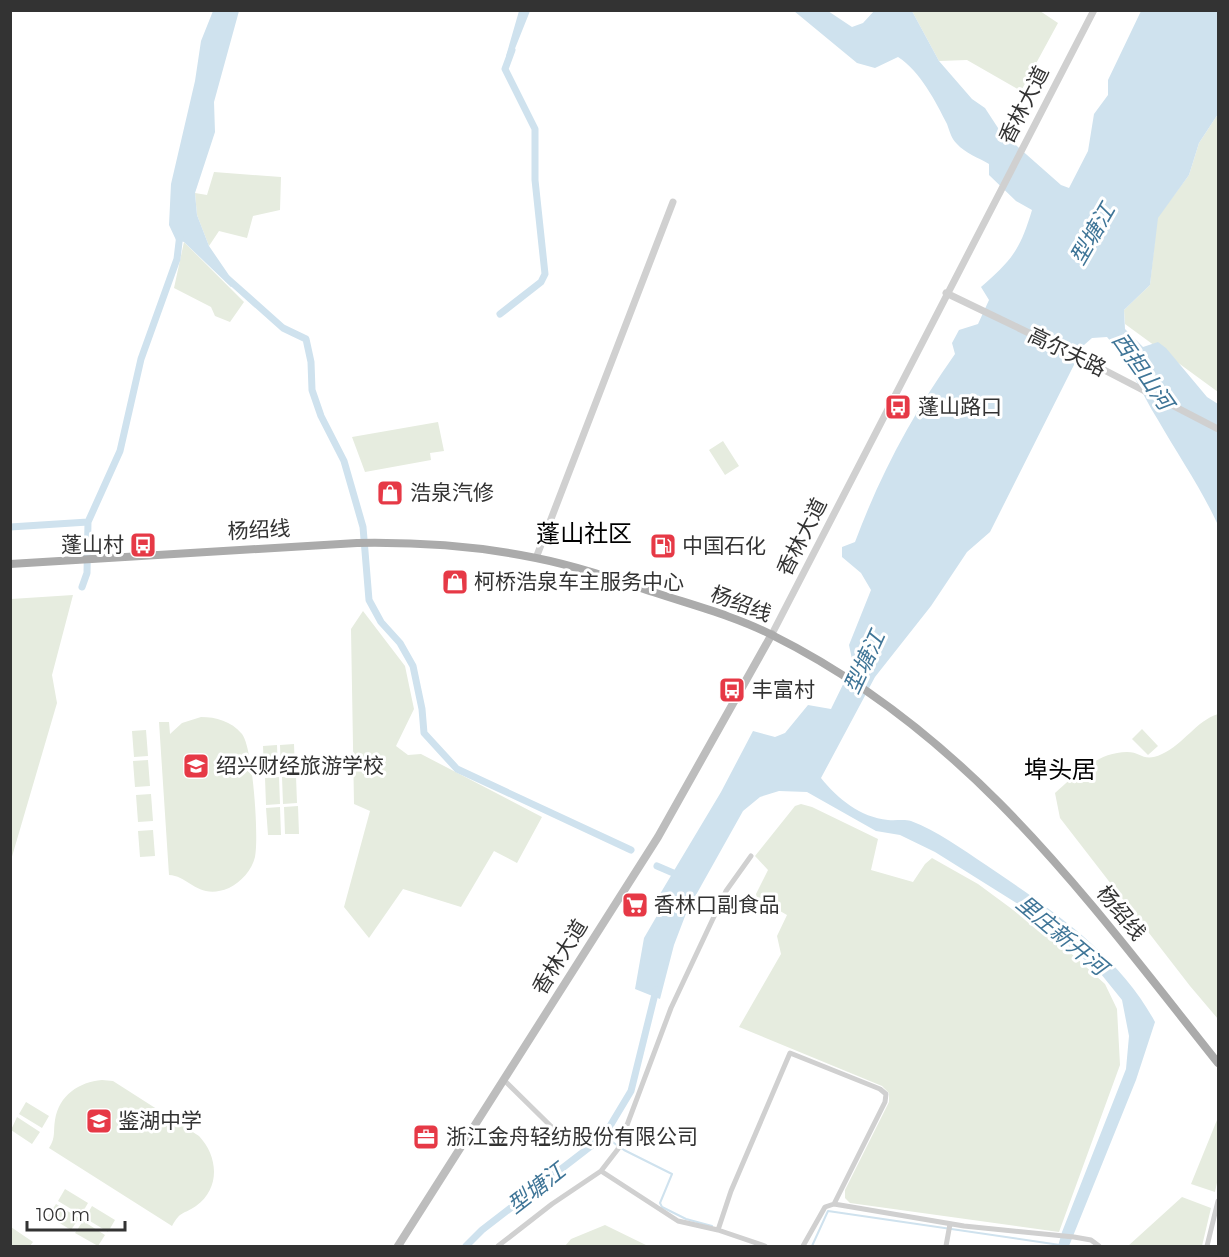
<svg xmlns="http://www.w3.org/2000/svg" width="1229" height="1257" font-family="Montserrat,'Noto Sans SC',sans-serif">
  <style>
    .green { fill: #e6ecdf }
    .water { fill: #cfe2ee }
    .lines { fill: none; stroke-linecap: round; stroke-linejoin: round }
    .stream { stroke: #cfe2ee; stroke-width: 2 }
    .canal { stroke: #cfe2ee; stroke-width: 7 }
    .minor { stroke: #d0d0d0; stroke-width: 5 }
    .tertiary { stroke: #d0d0d0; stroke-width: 7 }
    .secondary { stroke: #bdbdbd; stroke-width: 8 }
    .primary { stroke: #ababab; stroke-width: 8 }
    .labels { text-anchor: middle; stroke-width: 6; stroke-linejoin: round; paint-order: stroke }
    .street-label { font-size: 21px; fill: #333; stroke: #fff }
    .poi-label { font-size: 21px; fill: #333; stroke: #fff; text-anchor: start }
    .water-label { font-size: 22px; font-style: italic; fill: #3f7597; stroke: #fff }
    .quarter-label { font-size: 24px; fill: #000; stroke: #fff }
  </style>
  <rect width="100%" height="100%" fill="#fff"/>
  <path class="green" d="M912,11H1040L1058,23L1021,91L967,60L939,61Z
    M1218,114V392L1125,324L1124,310L1150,285L1157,218L1189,175L1199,143Z
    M214,172L281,177L280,210L253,216L247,238L219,231L209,246L197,215L195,193L207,195Z
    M184,242L244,302L230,322L215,316L211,307L174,288Z
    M438,422L444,451L430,453L431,460L365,472L352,437Z
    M723,441L739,466L725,475L709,450Z
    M73,595L52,675L57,703L11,860V599Z
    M363,611L405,666L414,709L396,746L408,755L421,754L542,817L517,863L494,851L461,907L403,889L369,938L344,907L370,811L354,804L351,629Z
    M1218,714V1019L1190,986L1060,818L1055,793C1075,775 1098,752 1127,752C1142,752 1143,763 1162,754C1184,744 1196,721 1218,714Z
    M201,717C216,717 231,721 242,734C253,748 259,838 255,857C252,870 241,882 229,888C198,901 190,876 169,875L159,722H169L170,734L182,723Z
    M1142,729L1158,746L1148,755L1132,739Z
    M146,730L148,756L134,757L132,731Z
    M294,744L295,771L281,772L280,745Z
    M277,745L278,772L264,773L263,746Z
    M148,760L150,786L135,787L133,761Z
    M296,776L297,803L283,804L282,777Z
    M279,777L280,804L266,805L265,778Z
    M151,794L153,821L138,822L136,795Z
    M801,804L812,807L878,839L871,870L913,882L925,864L932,858L978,884L1065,948L1105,984L1117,1009L1120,1065L1059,1232L850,1203L845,1198V1190L889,1102V1093L882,1086L739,1027L781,954L777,936L787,915L757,898L756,894L768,870L755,856L795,806Z
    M298,806L299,834H285L284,807Z
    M280,807L281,835H268L266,808Z
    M153,830L155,856L140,857L138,831Z
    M102,1080L113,1081L199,1136C218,1156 221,1188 196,1206C183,1215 181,1210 172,1226L49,1148C56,1137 53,1132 55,1120C59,1095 79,1082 102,1080Z
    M26,1102L49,1116L42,1128L19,1114Z
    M17,1117L40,1132L32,1144L11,1130Z
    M1217,1120L1218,1178L1215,1192L1191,1184Z
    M65,1189L88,1203L81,1215L58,1201Z
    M1182,1197L1211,1208L1202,1246H1128Z
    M56,1204L79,1218L71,1230L48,1216Z
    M92,1206L115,1220L108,1232L85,1218Z
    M83,1221L105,1235L98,1246L75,1233Z
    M605,1225L648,1246H565L571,1239Z
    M11,1227L33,1242L30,1246H11Z"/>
  <path class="water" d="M213,11H239L214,102L215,132L195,193L197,215L209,246L235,284L231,287L184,242L176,240L169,225L171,184L195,81L201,41Z
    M519,11H530L512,56H506Z
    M794,11H828L852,27L863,23L874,11H912L939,61L972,99L985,108L1000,131L1061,185L1069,188L1088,151L1094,114L1108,95V80L1141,11H1218V114L1199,143L1189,175L1158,218L1150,285L1124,310L1125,329L1143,347L1158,342L1166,348L1207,397L1218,404V525C1201,488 1178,455 1158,420C1141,393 1129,361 1107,337L1092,338L1084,345L990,532L967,552L931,606L875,677L821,778C838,799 860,817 888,820C895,821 904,819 911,821C937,831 962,849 986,865C1048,907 1119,954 1155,1022L1136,1080L1069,1246H1058L1062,1232L1126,1069L1129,1036L1122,1000L1101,974L1026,909L935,852L900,835L876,831L807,792L779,791L760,797L743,811L687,911L674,945L660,999L635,989L644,938L662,907L657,899L721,792L753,731L775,737L785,733L808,705L831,709L853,664L849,645L871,590L861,573L842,557V547L855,542C880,475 913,413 955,354L952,343L959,330L978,324L989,300L981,287C1012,260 1020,250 1032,210L1016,201L989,175V164C979,158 965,153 957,144C951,138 950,132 947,124C936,102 920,71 898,57L875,68L857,63Z"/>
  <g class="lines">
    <path class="stream" d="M604,1136L624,1150L672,1174L660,1203L662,1207L686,1219L712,1226
      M812,1246L828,1211L1060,1245"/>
    <path class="canal" d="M228,279L283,328L306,339L311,362L312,390L321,416L344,461L363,527L369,600L381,622L400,643L413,666L422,709L424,733L457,769L631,850
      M500,314L541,282L545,274L535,180V129L505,69L512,50
      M10,527L88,522L120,451L141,359L177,259L180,234
      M82,587L87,573L88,522
      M657,866L678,875
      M466,1246L482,1230L604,1136L631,1091L656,990"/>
    <path class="minor" d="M504,1080L570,1145
      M601,1171L678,1221L718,1230L765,1246
      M718,1230L731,1191L790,1053L880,1089L886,1094L885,1102L834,1204L964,1226L1074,1237L1091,1240L1099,1246
      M498,1246L552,1204L601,1171L618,1149L671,1008L726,891L751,856
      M803,1246L825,1207L834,1204
      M946,1246L950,1224
      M1207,1246L1218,1201"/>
    <path class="tertiary" d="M946,293L1085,360L1218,429
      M536,558L673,202
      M772,634L1094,10"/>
    <path class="secondary" d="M398,1246L658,837L772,634"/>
    <path class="primary" d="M10,564L357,543C416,542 478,546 536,558C576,566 614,579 653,592C692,605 735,616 772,635C969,733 1085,896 1218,1063"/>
  </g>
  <defs>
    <symbol id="bus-square" viewBox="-11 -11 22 22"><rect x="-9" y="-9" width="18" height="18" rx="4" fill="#e63946" stroke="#fff"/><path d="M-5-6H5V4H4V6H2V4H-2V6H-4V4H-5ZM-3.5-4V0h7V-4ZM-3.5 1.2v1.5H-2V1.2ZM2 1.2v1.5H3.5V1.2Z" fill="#fff"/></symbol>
    <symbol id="shop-square" viewBox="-11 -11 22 22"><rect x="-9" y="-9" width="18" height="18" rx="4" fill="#e63946" stroke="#fff"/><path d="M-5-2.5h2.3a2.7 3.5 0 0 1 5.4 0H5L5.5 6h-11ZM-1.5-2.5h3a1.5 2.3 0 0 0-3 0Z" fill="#fff"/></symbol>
    <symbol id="fuel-square" viewBox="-11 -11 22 22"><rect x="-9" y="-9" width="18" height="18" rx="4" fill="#e63946" stroke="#fff"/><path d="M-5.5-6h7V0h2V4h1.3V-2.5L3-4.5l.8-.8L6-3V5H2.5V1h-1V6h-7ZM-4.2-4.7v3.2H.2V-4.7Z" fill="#fff"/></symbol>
    <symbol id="school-square" viewBox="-11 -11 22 22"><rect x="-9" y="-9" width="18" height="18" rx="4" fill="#e63946" stroke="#fff"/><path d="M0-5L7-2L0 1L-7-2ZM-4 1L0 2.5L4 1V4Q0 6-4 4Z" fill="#fff"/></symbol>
    <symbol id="supermarket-square" viewBox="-11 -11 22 22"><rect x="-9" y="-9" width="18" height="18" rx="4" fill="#e63946" stroke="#fff"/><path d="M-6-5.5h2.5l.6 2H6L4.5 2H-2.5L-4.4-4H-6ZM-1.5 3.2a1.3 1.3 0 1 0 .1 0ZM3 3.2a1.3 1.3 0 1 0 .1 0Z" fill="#fff"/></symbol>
    <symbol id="office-square" viewBox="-11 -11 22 22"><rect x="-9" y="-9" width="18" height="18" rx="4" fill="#e63946" stroke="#fff"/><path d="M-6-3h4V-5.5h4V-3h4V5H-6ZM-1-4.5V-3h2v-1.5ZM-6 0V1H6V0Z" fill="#fff"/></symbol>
  </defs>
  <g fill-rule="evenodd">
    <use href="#bus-square" x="883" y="392" width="30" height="30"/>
    <use href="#shop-square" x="375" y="478" width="30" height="30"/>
    <use href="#bus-square" x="128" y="530" width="30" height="30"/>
    <use href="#fuel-square" x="648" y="531" width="30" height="30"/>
    <use href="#shop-square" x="440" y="567" width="30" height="30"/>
    <use href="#bus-square" x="717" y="675" width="30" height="30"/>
    <use href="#school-square" x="181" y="751" width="30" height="30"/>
    <use href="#supermarket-square" x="620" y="890" width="30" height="30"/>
    <use href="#school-square" x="84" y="1106" width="30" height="30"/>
    <use href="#office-square" x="411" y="1122" width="30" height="30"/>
  </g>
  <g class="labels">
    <g class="street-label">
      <text transform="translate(1024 105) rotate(-63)" y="7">香林大道</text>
      <text transform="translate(1067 352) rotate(26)" y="7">高尔夫路</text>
      <text transform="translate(259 530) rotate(-3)" y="7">杨绍线</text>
      <text transform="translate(802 537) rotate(-63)" y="7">香林大道</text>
      <text transform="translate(741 604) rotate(21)" y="7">杨绍线</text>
      <text transform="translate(1121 913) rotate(51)" y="7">杨绍线</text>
      <text transform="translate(560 957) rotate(-58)" y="7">香林大道</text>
    </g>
    <g class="poi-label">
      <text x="918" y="414">蓬山路口</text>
      <text x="410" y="500">浩泉汽修</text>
      <text x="124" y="552" text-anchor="end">蓬山村</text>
      <text x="682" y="553">中国石化</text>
      <text x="474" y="589">柯桥浩泉车主服务中心</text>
      <text x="752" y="697">丰富村</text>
      <text x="216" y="773">绍兴财经旅游学校</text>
      <text x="654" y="912">香林口副食品</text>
      <text x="118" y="1128">鉴湖中学</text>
      <text x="446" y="1144">浙江金舟轻纺股份有限公司</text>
    </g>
    <g class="water-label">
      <text transform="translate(1092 234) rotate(-60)" y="8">型塘江</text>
      <text transform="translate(1143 371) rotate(55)" y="8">西担山河</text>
      <text transform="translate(864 662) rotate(-65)" y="8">型塘江</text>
      <text transform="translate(1062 935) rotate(40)" y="8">里庄新开河</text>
      <text transform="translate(536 1188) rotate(-38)" y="8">型塘江</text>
    </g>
    <g class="quarter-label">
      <text x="584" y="542">蓬山社区</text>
      <text x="1060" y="778">埠头居</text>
    </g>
  </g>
  <rect width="1229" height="1257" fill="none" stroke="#333333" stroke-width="24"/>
  <path d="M27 1221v9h98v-9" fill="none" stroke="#333333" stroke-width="3"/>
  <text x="36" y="1221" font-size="18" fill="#333333" stroke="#ffffff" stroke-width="4.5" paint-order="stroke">100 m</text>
</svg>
